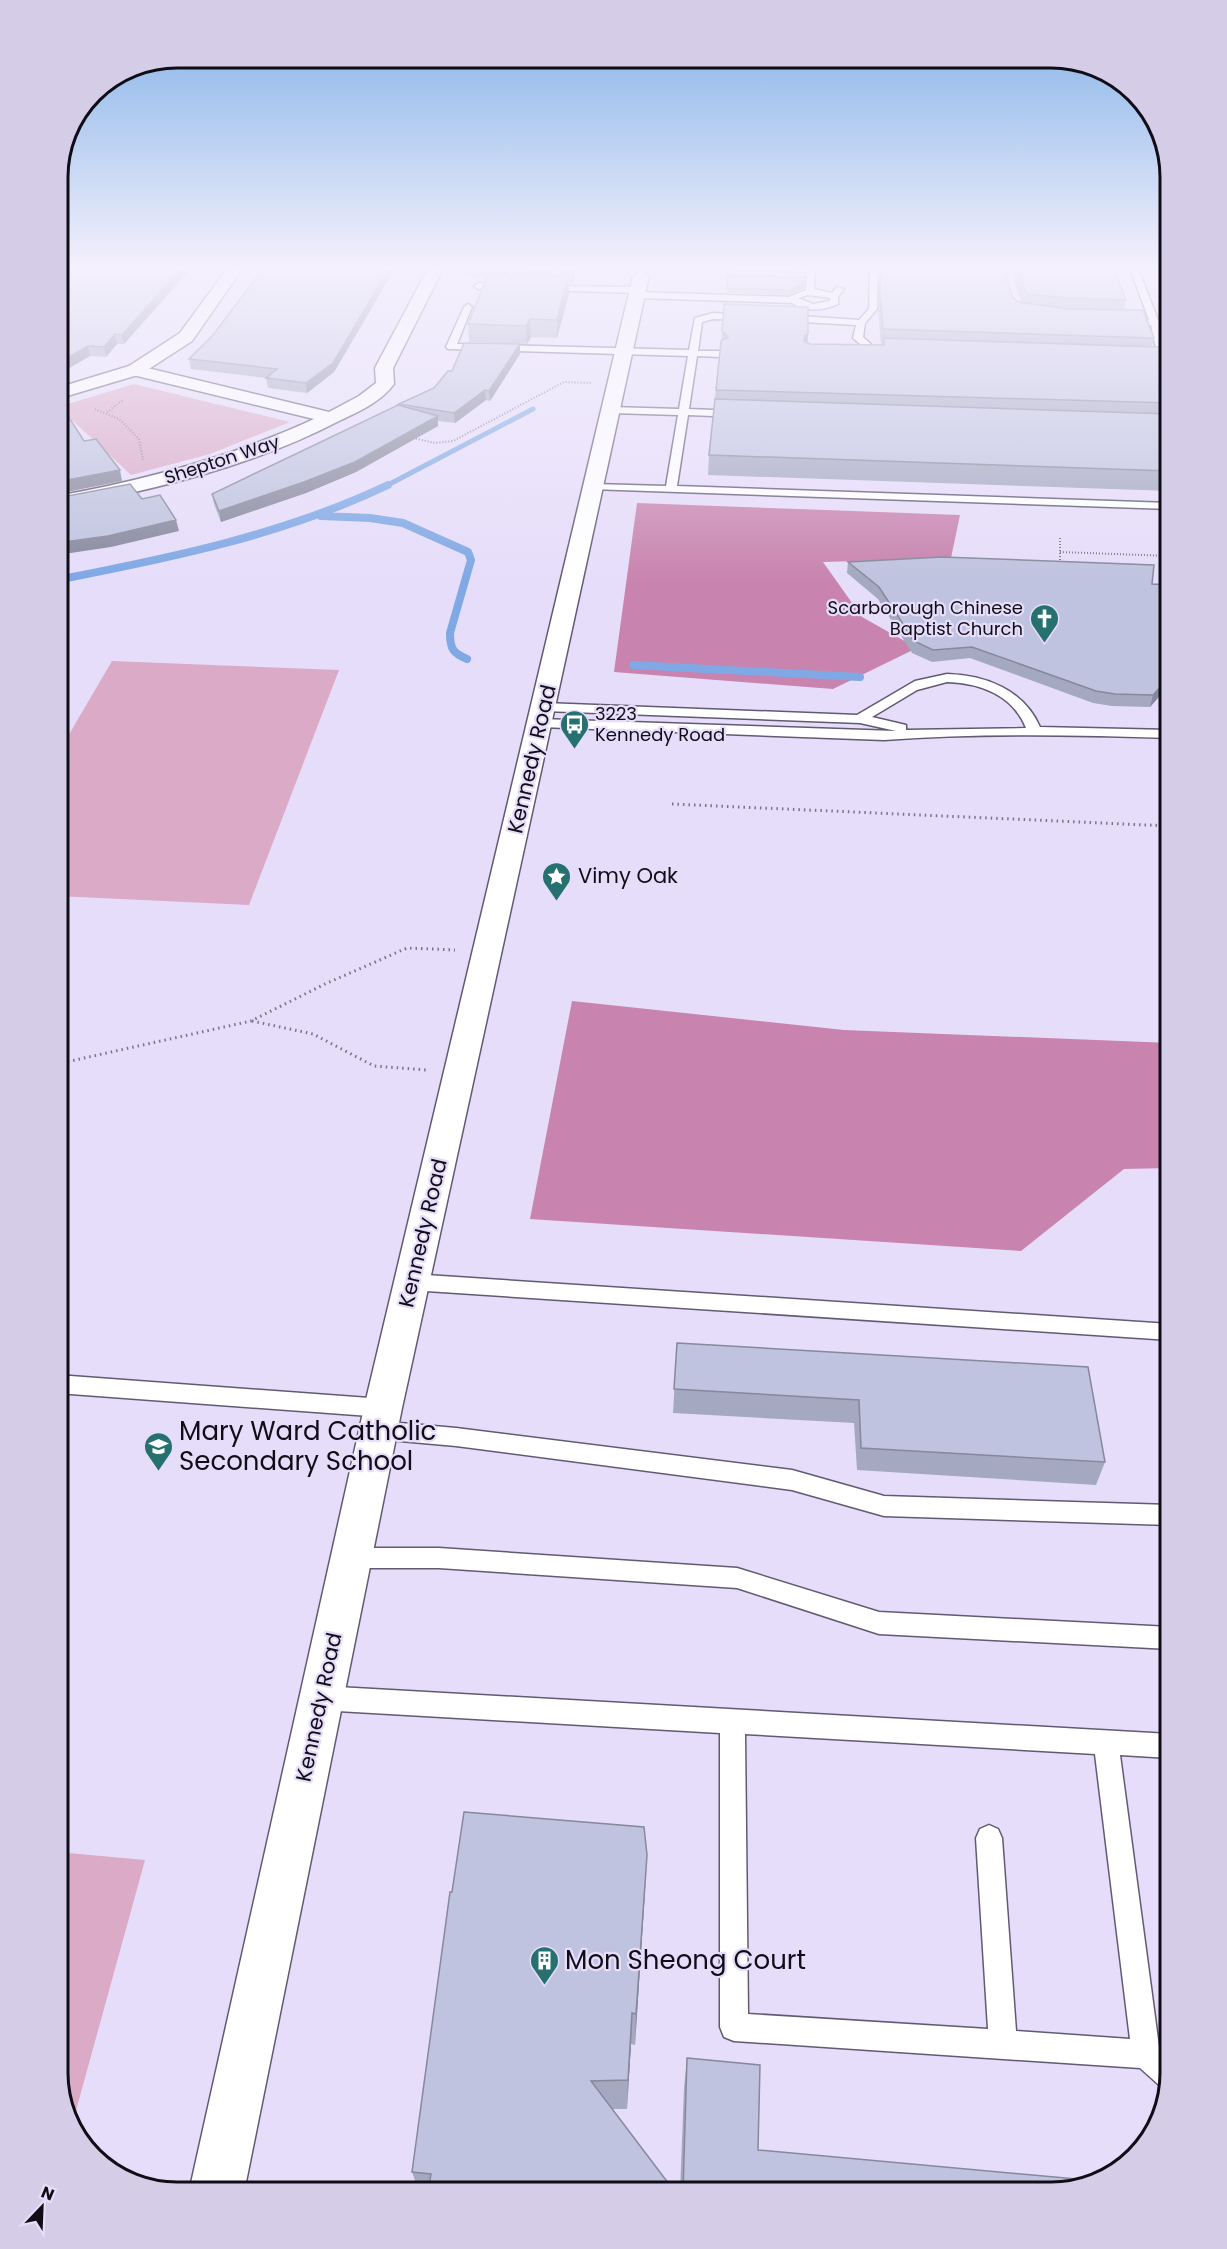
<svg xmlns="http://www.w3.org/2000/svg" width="1227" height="2249" font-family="Poppins,sans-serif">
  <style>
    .green { fill: #daaac6 }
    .forest { fill: #c884ae }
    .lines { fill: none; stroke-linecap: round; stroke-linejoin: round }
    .stream-far1 { stroke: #7fa8e4; stroke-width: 5 }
    .stream { stroke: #7fa8e4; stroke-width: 8 }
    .service-casing { stroke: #625a71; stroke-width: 3 }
    .minor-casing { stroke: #625a71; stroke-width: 3 }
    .tertiary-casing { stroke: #625a71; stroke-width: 3 }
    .secondary-casing { stroke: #625a71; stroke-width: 3 }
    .path-far1 { stroke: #7a7487; stroke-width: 2; stroke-dasharray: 1 2; stroke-linecap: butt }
    .path { stroke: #7a7487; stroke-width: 3; stroke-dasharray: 1.5 4; stroke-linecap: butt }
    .service { fill: #fff; fill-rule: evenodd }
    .minor { fill: #fff; fill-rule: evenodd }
    .tertiary { fill: #fff; fill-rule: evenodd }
    .secondary { fill: #fff; fill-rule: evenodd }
    .wall { fill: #a4a8c0 }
    .shaded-wall { fill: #86889c }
    .building { fill: #bfc3df; stroke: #86889c; stroke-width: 1.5 }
    .labels { text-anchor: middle; stroke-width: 4.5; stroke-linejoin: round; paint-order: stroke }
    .far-street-label { font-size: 18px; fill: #110d17; stroke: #e6ddfa }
    .far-poi-label { font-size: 18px; fill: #110d17; stroke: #e6ddfa; text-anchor: end }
    .street-label { font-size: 21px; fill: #110d17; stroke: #e6ddfa }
    .poi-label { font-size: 21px; fill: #110d17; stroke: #e6ddfa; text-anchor: start }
    .near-poi-label { font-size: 26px; fill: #110d17; stroke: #e6ddfa; text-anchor: start }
    .rim { fill: none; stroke: #110d17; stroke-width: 3 }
  </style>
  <rect width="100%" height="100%" fill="#e6ddfa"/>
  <path class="green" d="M134,384L290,422L210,454L131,475L58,407Z
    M112,661L339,670L249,905L57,896V755Z
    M57,1852L145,1860L72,2125L66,2118L57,2072Z"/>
  <path class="forest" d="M637,503L960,515L951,558L823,562L862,617L917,648L833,689L614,672Z
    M572,1001L844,1030L1170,1043V1168L1124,1169L1021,1251L530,1219Z"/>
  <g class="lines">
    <path class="stream-far1" d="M384,487L533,409"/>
    <path class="stream" d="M321,516L370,518L403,523L468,552L471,560L450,633C450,649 453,653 467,659
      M57,580C170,558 283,535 388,485
      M633,665L860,677"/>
    <defs>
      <path id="service" d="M512,265H520L510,289H478L474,286L478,283L504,284Z
        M554,265H562L555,286L638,287L642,290L639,292L789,297L806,290L807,272L686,268L682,265L811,267L815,270L814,289L832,293L837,287L844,289L838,297V304C823,311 806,312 792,303L637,298L633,295L636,293L541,290V286L547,285ZM808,295L830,298V301L813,304L798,298Z
        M833,265H843L844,267L840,270Z
        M870,265H878L877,309L865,323L863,337L875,348L889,349V353H870L853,338L856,325L785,321L781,318L785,315L859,320L869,309Z
        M1134,265L1138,268L1158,320H1170V326L1160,325L1170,364L1138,362L1136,360L1141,357L1158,358L1151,325H1124L1120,322L1124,319L1149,320L1130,268Z
        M468,304L472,307L457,344L689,350L695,318L713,313L748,315L749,317L745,320L713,319L702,322L698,351H720L725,354L720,357L697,356L689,409L738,411L743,414L738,417L688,415L677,486L1170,503V509L590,489L589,487L594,484L666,486L678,415L611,413L606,410L611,407L679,409L688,356L448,349L446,347L464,307Z
        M947,674C986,675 1024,690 1040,727L1170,730V738C1075,735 979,733 884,740L540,727L533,723L540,719L896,731L860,723L544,711L537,707L544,703L857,715L915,681ZM947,682C980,683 1013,695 1026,728L906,730V725L872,717L917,690Z
        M411,1274L1170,1324V1340L411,1290L404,1287L401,1282L404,1277Z
        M57,1375L383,1399L390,1402L394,1408L390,1414L383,1417L57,1393Z
        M378,1421L456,1428L792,1470L884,1496L1170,1505V1525L884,1516L792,1490L456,1446L378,1439L370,1436L367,1430L370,1424Z
        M350,1548H439L737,1568L879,1612L1170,1627V1649L879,1634L737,1588L439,1568H350L342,1565L339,1558L342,1551Z
        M320,1686L1170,1734V1758L1120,1755L1159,2047L1170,2057V2073L1165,2088L1159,2085L1140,2068L734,2041L724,2037L720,2027V1733L320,1710L311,1706L308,1698L311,1690ZM745,1734L1095,1754L1130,2039L1016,2031L1002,1838L998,1829L989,1825L980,1829L976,1838L988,2029L748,2014Z"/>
      <path id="minor" d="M430,265H445L393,368L394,384C382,401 360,411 341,420C253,466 155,490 57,508V496C146,480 232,457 314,419L129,374L126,370L129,366L135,365L329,412L359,396L376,383L375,368Z"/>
      <path id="tertiary" d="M230,265H245L192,341L141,374L57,399V388L129,366L180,333Z"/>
      <path id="secondary" d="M641,271L649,276L402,1408L244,2192H189L364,1408L633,276Z"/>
    </defs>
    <use href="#service" class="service-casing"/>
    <use href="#minor" class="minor-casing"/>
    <use href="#tertiary" class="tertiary-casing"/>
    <use href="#secondary" class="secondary-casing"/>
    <path class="path-far1" d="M95,409L119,419L139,439L143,460
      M107,412L123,400
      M413,438L435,443L453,441L564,382L591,383
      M1060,538V564
      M1060,552L1170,556
      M57,630L63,622"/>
    <path class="path" d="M672,804L1170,826
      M252,1021L313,1034L374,1066L427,1070
      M57,1064L251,1021L325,984L407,948L455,950"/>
    <use href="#service" class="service"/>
    <use href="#minor" class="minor"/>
    <use href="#tertiary" class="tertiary"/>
    <use href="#secondary" class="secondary"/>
  </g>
  <path class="wall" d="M57,265H194L124,344H117L106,357L90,356L57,375Z
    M266,265H397L334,372L307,393L268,388L266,378L191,369L189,359L213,335Z
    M462,265H509L505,275H515V270L517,265H552L548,276H558V271L560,265H578L572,283H568L569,294L557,338L531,337L527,344L469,342L468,324L487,278L463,277Z
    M880,265H1004L1012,296L1018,302H1021L1009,265H1112L1126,300L1124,310L1154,338L1152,347L1170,374V491L708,475L709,455L722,331L808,343L810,344L881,345L878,311Z
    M728,275L804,288L789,295L727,293Z
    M520,344V354L490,401L486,400L455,423L438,421V426L356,472L306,493L221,522L214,504L212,494L434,388L452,371Z
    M848,562L1170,585V692L1165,690L1150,707L1112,706L1093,703L970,658L932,662L912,653L878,599L847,573Z
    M677,1343L1105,1462L1096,1485L857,1470L854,1423L673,1413Z
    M645,1891L635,2045L631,2044L627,2109H612L675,2192H419L412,2172Z
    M687,2058L758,2150L1050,2192H680L684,2088Z"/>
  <path class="shaded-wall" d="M184,265H194L124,344L122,335Z
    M391,265H397L334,372L307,393L306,383Z
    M504,265H509L503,282L502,270Z
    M547,265H552L545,283V271Z
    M574,265H578L572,283V272Z
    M568,276L569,294L557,338V320Z
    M804,284V288L789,295V290Z
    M530,319L531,337L527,344L526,326Z
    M115,334L117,344L106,357L104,347Z
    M808,334L807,353H803L805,335Z
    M520,344V354L490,401L489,391Z
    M88,346L90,356L57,375V364Z
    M485,390L486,400L455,423L454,413Z
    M438,416V426L356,472L306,493L221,522L219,511Z
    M120,470L122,481L57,494V482Z
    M176,520L179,531L111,547L57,555V543Z
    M1168,679L1165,690L1150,707L1153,695Z
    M647,1855L645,1891L635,2045L636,2014Z
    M632,2013L631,2044L627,2109L628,2080Z"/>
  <path class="building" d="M57,265H184L122,335L115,334L104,347L88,346L57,364Z
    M266,265H391L333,363L306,383L266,378L277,369L189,359L213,335Z
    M504,265L502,270H493L494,267L462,266Z
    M517,265H547L545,271L515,270Z
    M560,265H574L572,272L558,271Z
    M881,265H1004L1012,296L1018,302L1069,309L1143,310L1154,338L883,329L880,295Z
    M1017,265H1112L1126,300L1069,298L1026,294Z
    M488,274L568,276L557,320L530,319L526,326L468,324Z
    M728,275L805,277L804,284L789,290L727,288Z
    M724,304L808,307V334L805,335L804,341L810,344L884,345V338L1159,347L1170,374V403L716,390L721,341L728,337L722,331Z
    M464,343L520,344L489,391L485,390L454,413L399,404L434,388L448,371H452Z
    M57,399L84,441L96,439L120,470L57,482Z
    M715,399L1170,414V471L709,455Z
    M398,405L438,416L355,462L304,482L219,511L212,494Z
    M130,484L142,499L160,495L176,520L108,536L57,543V498Z
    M942,557L1154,565L1152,584L1170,585V679H1168L1153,695L1115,694L1096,691L972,647L933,650L914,641L879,587L848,562Z
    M677,1343L1088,1367L1105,1462L861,1448L859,1400L674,1389Z
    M464,1812L644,1827L647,1855L636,2014L632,2013L628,2080L591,2081L675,2192H428L431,2174L412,2172L450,1892H452Z
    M687,2058L760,2065L758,2150L1099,2181L1096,2183L1050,2192H683Z"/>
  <linearGradient id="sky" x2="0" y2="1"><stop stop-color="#7eafe6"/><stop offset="0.46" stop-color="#f4f0fd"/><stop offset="1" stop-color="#f4f0fd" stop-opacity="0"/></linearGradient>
  <rect width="1227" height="580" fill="url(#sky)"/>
  <defs>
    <symbol id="church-pin" viewBox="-11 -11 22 30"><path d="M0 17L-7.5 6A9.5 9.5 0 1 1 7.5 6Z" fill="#267170" stroke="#e6ddfa"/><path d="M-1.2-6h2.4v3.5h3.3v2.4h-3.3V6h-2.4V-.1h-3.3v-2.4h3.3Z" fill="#fff"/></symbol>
    <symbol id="bus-pin" viewBox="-11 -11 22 30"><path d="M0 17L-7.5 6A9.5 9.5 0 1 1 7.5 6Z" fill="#267170" stroke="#e6ddfa"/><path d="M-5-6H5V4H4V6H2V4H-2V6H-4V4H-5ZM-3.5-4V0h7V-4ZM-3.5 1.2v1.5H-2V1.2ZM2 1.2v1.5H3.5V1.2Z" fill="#fff"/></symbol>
    <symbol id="sight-pin" viewBox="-11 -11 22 30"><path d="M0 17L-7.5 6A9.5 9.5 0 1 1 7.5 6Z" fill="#267170" stroke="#e6ddfa"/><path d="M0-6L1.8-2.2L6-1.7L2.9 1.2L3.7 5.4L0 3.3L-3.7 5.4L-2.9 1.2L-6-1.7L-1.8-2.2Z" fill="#fff"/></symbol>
    <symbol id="school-pin" viewBox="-11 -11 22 30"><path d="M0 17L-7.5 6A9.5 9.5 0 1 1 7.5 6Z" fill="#267170" stroke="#e6ddfa"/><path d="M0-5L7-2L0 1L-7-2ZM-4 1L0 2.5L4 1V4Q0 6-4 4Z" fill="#fff"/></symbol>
    <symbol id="building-pin" viewBox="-11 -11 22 30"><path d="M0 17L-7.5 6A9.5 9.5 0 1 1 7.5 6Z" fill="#267170" stroke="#e6ddfa"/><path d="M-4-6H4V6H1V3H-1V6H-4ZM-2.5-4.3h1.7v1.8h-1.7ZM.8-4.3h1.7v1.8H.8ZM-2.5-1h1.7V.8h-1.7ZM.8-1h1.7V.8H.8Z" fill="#fff"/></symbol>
  </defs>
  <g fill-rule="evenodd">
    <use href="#church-pin" x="1028" y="602" width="33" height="45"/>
    <use href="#bus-pin" x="558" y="708" width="33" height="45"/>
    <use href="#sight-pin" x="540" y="860" width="33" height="45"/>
    <use href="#school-pin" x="142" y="1430" width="33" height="45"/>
    <use href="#building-pin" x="528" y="1944" width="33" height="45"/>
  </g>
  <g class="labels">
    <g class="far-street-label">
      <text transform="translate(222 460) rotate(-18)" y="6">Shepton Way</text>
    </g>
    <g class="far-poi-label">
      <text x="1023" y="614">Scarborough Chinese<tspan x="1023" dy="21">Baptist Church</tspan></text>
      <text x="595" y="720" text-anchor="start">3223<tspan x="595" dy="21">Kennedy Road</tspan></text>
    </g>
    <g class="street-label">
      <text transform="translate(532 759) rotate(-77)" y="7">Kennedy Road</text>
      <text transform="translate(423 1233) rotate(-77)" y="7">Kennedy Road</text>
      <text transform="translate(319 1707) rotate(-78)" y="7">Kennedy Road</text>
    </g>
    <g class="poi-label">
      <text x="578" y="883">Vimy Oak</text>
    </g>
    <g class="near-poi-label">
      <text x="179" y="1440">Mary Ward Catholic<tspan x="179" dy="30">Secondary School</tspan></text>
      <text x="565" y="1969">Mon Sheong Court</text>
    </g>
  </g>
  <path d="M0 0H1227V2249H0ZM177 68H1051A109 109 0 0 1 1160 177V2073A109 109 0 0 1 1051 2182H177A109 109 0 0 1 68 2073V177A109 109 0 0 1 177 68Z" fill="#d5cce8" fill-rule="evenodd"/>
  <path class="rim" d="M177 68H1051A109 109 0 0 1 1160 177V2073A109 109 0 0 1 1051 2182H177A109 109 0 0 1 68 2073V177A109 109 0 0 1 177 68Z"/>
  <g transform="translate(42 2207) rotate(23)" stroke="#e6ddfa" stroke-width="4.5" paint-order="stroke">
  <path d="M0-4.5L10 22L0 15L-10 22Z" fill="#110d17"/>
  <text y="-9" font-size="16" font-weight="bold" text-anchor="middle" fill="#110d17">N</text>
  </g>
</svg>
